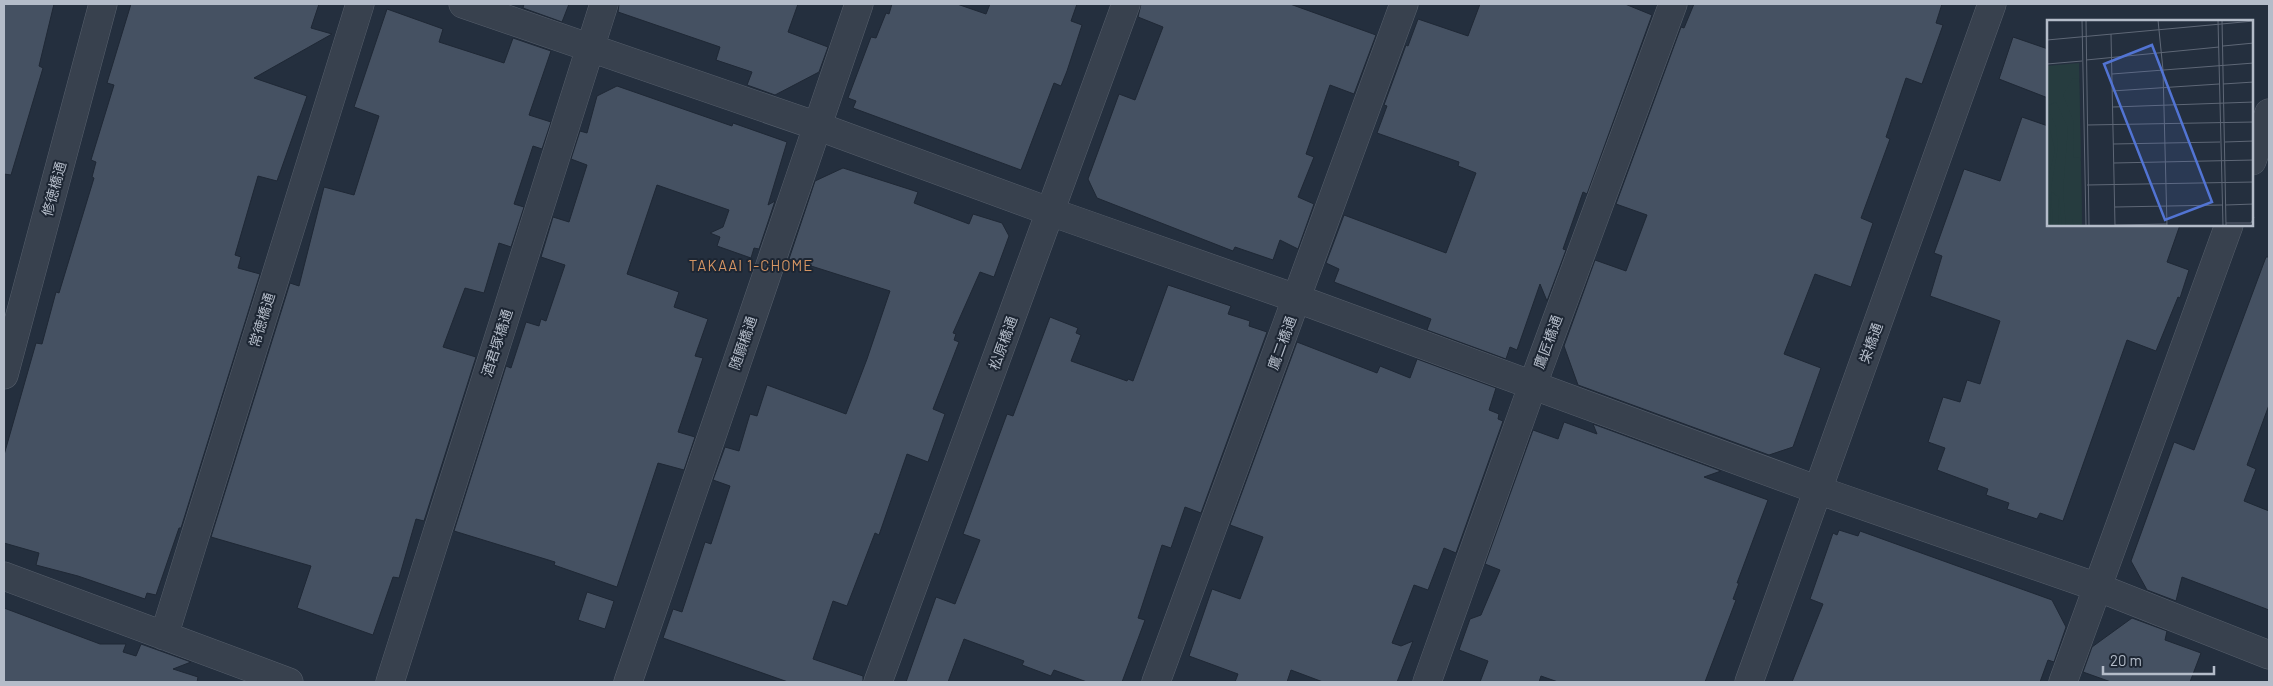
<svg xmlns="http://www.w3.org/2000/svg" width="2273" height="686" font-family="Barlow,'Noto Sans JP',sans-serif">
  <style>
    .building { fill: #455162; stroke: #1f2835 }
    .lines { fill: none; stroke-linecap: round; stroke-linejoin: round }
    .minor-casing { stroke: #565f6c; stroke-width: 29 }
    .minor { stroke: #38414e; stroke-width: 28 }
    .labels { text-anchor: middle; stroke-width: 4; stroke-linejoin: round; paint-order: stroke }
    .street-label { font-size: 14px; fill: #b4bcc9; stroke: #1d2633 }
    .neighbourhood-label { font-size: 15px; letter-spacing: 1px; fill: #d59563; stroke: #1d2633 }
    .inset-road { fill: none; stroke: #5e6776; stroke-width: 1 }
    .view { fill: #5274d3; fill-opacity: 0.15; stroke: #5274d3; stroke-width: 2.5 }
    .inset-edge { fill: none; stroke: #b4bcc9; stroke-width: 2.5 }
  </style>
  <rect width="100%" height="100%" fill="#242f3e"/>
  <path class="building" d="M4,4H54L39,66L43,68L11,175L4,174Z
    M131,4H319L311,28L332,34L254,78L307,96L277,181L258,176L235,255L241,257L238,268L260,274L181,528H179L156,595L147,593L145,599L78,576L36,565L39,553L4,543V455L36,343L42,344L56,292L59,293L94,178L92,177L96,162L91,160L114,85L107,83Z
    M524,4H569L562,22L523,8Z
    M619,4H798L788,32L828,47L819,72L775,95L747,85L752,72L716,60L720,47L618,12Z
    M892,4H957L986,14L990,4H1077L1071,21L1082,25L1067,71L1061,86L1054,83L1021,170L853,108L856,101L848,98L871,37L876,38L886,13L889,14Z
    M1141,4H1290L1376,35L1354,94L1330,85L1306,154L1314,157L1298,197L1314,204L1298,249L1280,240L1273,260L1235,247L1233,251L1097,198L1088,179L1119,94L1135,100L1163,27L1138,17Z
    M1480,4H1625L1652,15L1587,194L1583,192L1563,249L1566,250L1547,301L1540,284L1517,350L1510,347L1506,359L1427,330L1431,319L1334,282L1339,269L1326,263L1344,215L1446,253L1476,173L1458,166L1459,162L1377,133L1387,106L1384,105L1406,45L1408,46L1418,19L1468,36Z
    M1694,4H1942L1936,23L1943,25L1922,84L1906,78L1886,137L1890,139L1861,218L1873,223L1851,287L1815,274L1784,354L1821,368L1793,447L1769,455L1578,385L1564,346L1595,260L1626,271L1647,215L1616,204L1681,27L1684,28Z
    M387,9L443,29L439,42L504,63L513,38L551,51L529,115L551,122L542,149L533,146L514,204L524,207L511,247L499,243L484,293L465,288L443,347L476,357L424,521L416,519L399,578L393,577L373,635L297,608L311,566L211,537L290,283L299,286L324,187L354,195L379,116L354,107Z
    M2013,37L2048,49V98L1999,79Z
    M617,86L732,126L733,123L787,142L768,205L775,201L759,249L754,248L751,258L717,246L720,237L710,233L723,227L729,210L657,185L627,274L679,292L674,307L708,319L695,356L703,358L678,432L695,437L684,470L658,463L617,587L554,565L555,562L454,531L506,366L511,368L526,322L539,326L541,319L546,321L565,265L541,257L553,217L569,222L587,165L571,159L580,131L587,133L597,96Z
    M2022,117L2048,126V225H2180L2167,262L2189,270L2180,298L2178,297L2156,351L2127,340L2063,521L2040,513L2037,519L2007,509L2009,503L1986,495L1988,489L1937,470L1945,448L1928,442L1943,397L1960,402L1967,380L1980,384L2000,321L1930,296L1942,256L1934,253L1964,169L2000,181Z
    M843,168L918,192L914,203L969,224L973,214L1002,223L1009,236L994,277L980,272L953,333L956,334L954,340L959,342L933,409L945,414L928,462L907,454L879,535L875,533L847,606L833,601L813,659L863,676V682H788L663,638L673,609L682,612L705,542L711,544L730,486L713,480L725,447L739,451L750,414L757,416L767,385L846,414L867,359L890,291L789,259L815,181Z
    M2266,257H2269V405L2247,465L2256,469L2244,501L2269,511V610L2182,577L2176,601L2147,590L2131,561L2174,442L2194,450Z
    M1168,285L1231,306L1228,314L1250,321L1249,326L1267,332L1201,513L1185,507L1171,548L1162,545L1138,618L1145,620L1122,682H1087L1054,670L1051,676L1022,665L1024,661L964,639L948,682H906L936,597L955,604L980,540L963,534L1007,414L1013,416L1050,317L1078,328L1076,333L1081,335L1071,361L1127,381L1128,379L1133,381Z
    M1297,342L1377,373L1380,366L1410,378L1417,359L1496,388L1489,410L1499,414L1498,419L1503,421L1456,553L1444,548L1428,590L1414,585L1392,643L1401,646L1413,641L1397,682H1323L1291,670L1287,682H1235L1238,674L1189,656L1212,589L1240,599L1263,537L1230,525Z
    M1564,422L1597,434L1593,424L1721,471L1704,477L1768,500L1737,583H1739L1733,599L1736,600L1705,682H1558L1541,676L1539,682H1480L1488,661L1459,650L1470,619L1481,615L1500,570L1485,564L1533,430L1558,439Z
    M1839,530L1858,536L1860,531L2052,600L2066,627L2054,662L2048,660L2040,682H1792L1823,604L1810,599L1833,533L1837,535Z
    M587,592L614,601L605,629L578,620Z
    M4,608L100,644H126L123,652L136,656L141,644L191,662L173,669L198,677L197,682H4Z
    M2132,618L2167,631L2165,640L2201,653L2190,682H2111L2083,672L2092,647Z"/>
  <g class="lines">
    <defs>
      <path id="minor" d="M463,4L817,126L1051,212L1298,299L1818,490L2097,587L2269,655
        M2252,161L2269,113
        M4,375L103,4
        M4,576L289,682
        M164,636L360,4
        M390,682L604,4
        M628,682L859,4
        M878,682L1126,4
        M1156,682L1404,4
        M1427,682L1533,384L1673,4
        M1749,682L1992,4
        M2063,682L2229,225"/>
    </defs>
    <use href="#minor" class="minor-casing"/>
    <use href="#minor" class="minor"/>
  </g>
  <g class="labels">
    <g class="street-label">
      <text transform="translate(54 189) rotate(-75)" y="5">修徳橋通</text>
      <text transform="translate(262 320) rotate(-73)" y="5">常徳橋通</text>
      <text transform="translate(1548 342) rotate(-70)" y="5">鷹匠橋通</text>
      <text transform="translate(497 343) rotate(-72)" y="5">酒君塚橋通</text>
      <text transform="translate(743 343) rotate(-71)" y="5">随願橋通</text>
      <text transform="translate(1003 343) rotate(-70)" y="5">松原橋通</text>
      <text transform="translate(1282 343) rotate(-70)" y="5">鷹二橋通</text>
      <text transform="translate(1871 343) rotate(-70)" y="5">栄橋通</text>
    </g>
    <g class="neighbourhood-label">
      <text x="751" y="271">TAKAAI 1-CHOME</text>
    </g>
  </g>
  <g transform="translate(2047 20)">
    <rect width="206" height="206" fill="#242f3e"/>
    <path d="M32,43L35,206H0V46Z" fill="#263c3f"/>
    <path d="M26,58L32,59L34,138L26,137L27,102L16,75ZM9,82L21,108L16,171L19,206H15L12,176L4,168L11,127L9,107L0,86ZM0,98L8,130L0,163ZM25,141H34L35,206H27L25,199ZM4,171L11,177L12,206H6ZM3,174L4,206H0V182Z" fill="#263c3f"/>
    <path class="inset-road" d="M35,0L39,206M39,0L42,206M111,0L116,50L120,206M171,0L176,206M175,0L179,206M64,14L68,206M0,20L207,1M176,26L207,23M39,40L172,27M0,44L35,41M65,54L207,43M176,64L207,62M65,71L172,64M66,87L207,82M40,105L207,102M178,122L207,121M66,124L173,122M67,143L207,140M40,165L207,162M179,185L207,184M68,187L175,185M179,203H204L207,197M68,205L120,204"/>
    <path class="view" d="M105,25L165,182L118,200L57,44Z"/>
    <rect width="206" height="206" class="inset-edge"/>
  </g>
  <rect width="2273" height="686" fill="none" stroke="#b4bcc9" stroke-width="10"/>
  <path d="M2103 666v8h111v-8" fill="none" stroke="#b4bcc9" stroke-width="2.5"/>
  <text x="2110" y="666" font-size="15" fill="#b4bcc9" stroke="#1d2633" stroke-width="4" paint-order="stroke">20 m</text>
</svg>
